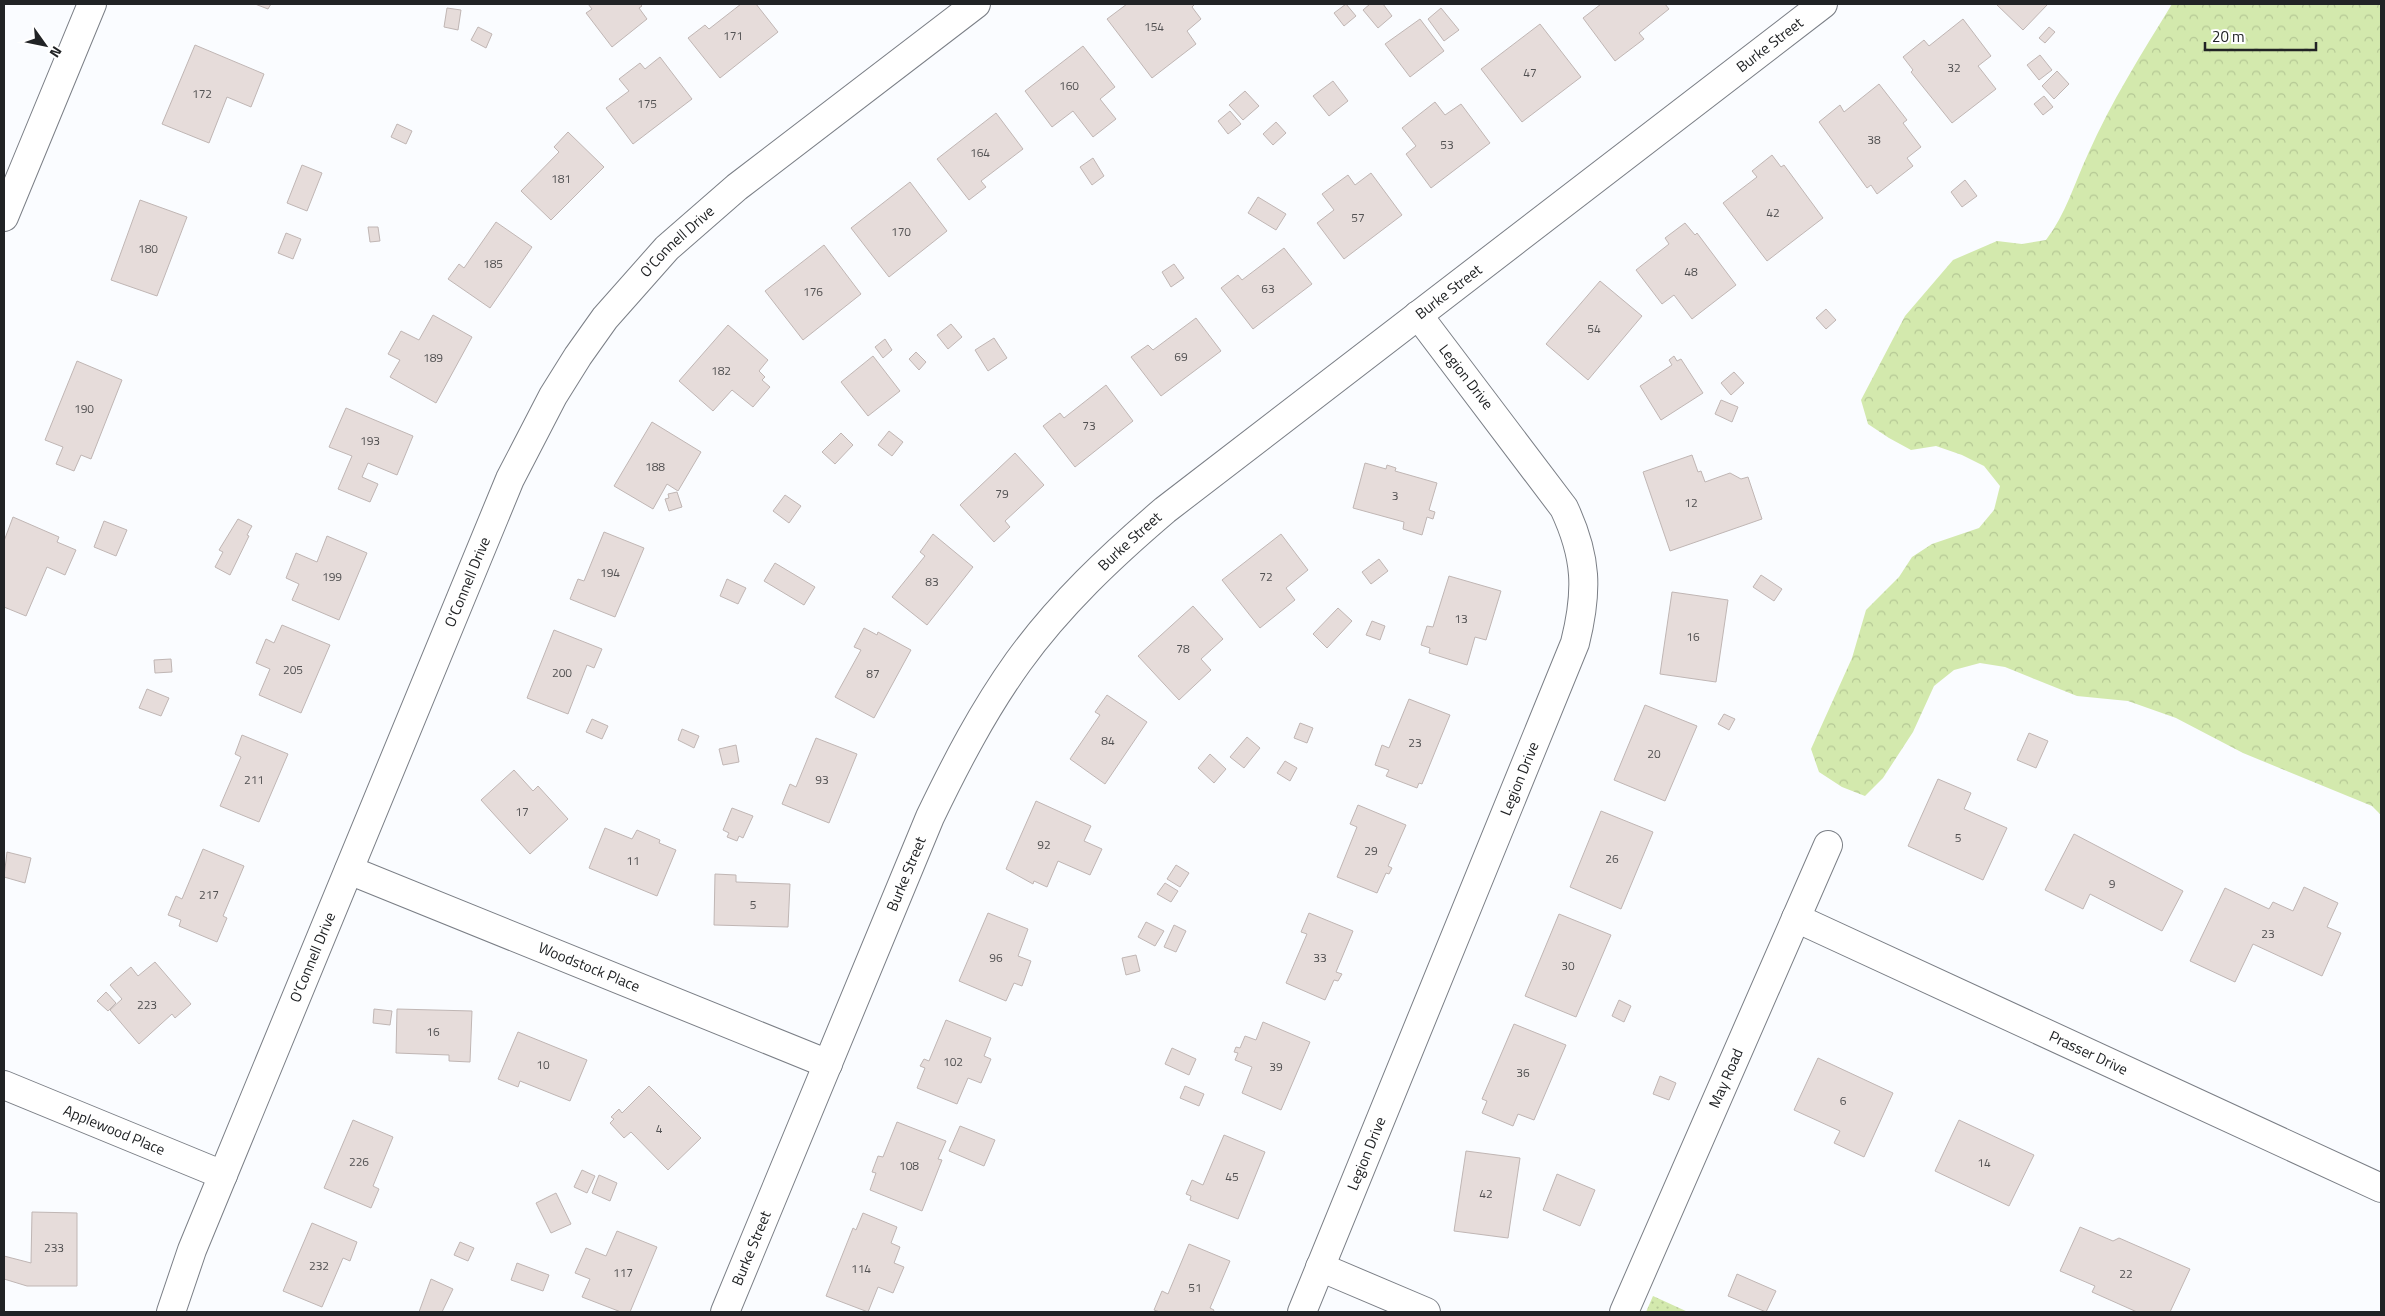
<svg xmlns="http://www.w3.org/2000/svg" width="2385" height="1316" font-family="'Titillium Web',sans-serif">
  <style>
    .forest { fill: url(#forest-crowns) }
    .park { fill: url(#park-dots) }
    .building { fill: #e6dcda; stroke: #c0b6b4 }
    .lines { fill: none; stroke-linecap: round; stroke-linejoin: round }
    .minor-casing { stroke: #7b7f86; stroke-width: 30 }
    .minor { stroke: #fff; stroke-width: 28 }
    .labels { text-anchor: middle; stroke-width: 4; stroke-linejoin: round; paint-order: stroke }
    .number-label { font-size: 12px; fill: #525152 }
    .street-label { font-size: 15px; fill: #212325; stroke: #fff }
  </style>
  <defs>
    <pattern id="forest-crowns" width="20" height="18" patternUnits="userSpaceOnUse" patternTransform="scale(1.25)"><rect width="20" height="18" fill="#d3e9ad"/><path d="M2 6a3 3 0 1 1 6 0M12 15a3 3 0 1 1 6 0" fill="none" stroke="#b5c895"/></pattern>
    <pattern id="park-dots" width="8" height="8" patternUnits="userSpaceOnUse" patternTransform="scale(1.25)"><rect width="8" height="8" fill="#d3e9ad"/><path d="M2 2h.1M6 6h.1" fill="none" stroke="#b5c895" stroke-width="1.8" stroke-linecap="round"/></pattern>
  </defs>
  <rect width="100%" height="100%" fill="#fafcff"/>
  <path class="forest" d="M2172,4H2381V815L2372,806L2243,753L2176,718L2128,701L2077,696L2005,667L1980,663L1954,670L1934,686L1913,732L1883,778L1865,796L1842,787L1819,772L1811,749L1852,658L1866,610L1899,577L1912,557L1932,544L1979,528L1994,510L2000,486L1984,466L1962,455L1936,446L1911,450L1889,438L1868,424L1861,400L1905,316L1953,260L1997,241L2022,244L2046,240C2066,214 2074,184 2088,154C2111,102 2142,53 2172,4Z"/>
  <path class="park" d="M1653,1296L1688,1312H1646Z"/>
  <path class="building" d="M255,4H271L268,9Z
    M588,4H640L642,6L639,8L647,19L612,47L586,13L592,9Z
    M741,4H756L778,32L720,78L688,38L705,25L709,29Z
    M1127,4H1195L1192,7L1201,19L1187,31L1196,44L1152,78L1107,19Z
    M1346,4L1356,16L1344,26L1334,13Z
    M1370,4H1383L1392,16L1378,28L1363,10Z
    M1601,4H1665L1669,9L1639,33L1644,39L1615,61L1583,18Z
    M1996,4H2048L2023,30Z
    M447,8L461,10L458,30L444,27Z
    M1441,8L1459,30L1444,41L1428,19Z
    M1420,19L1444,51L1410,77L1385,44Z
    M1963,19L1991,56L1978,66L1996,89L1952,123L1911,72L1913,70L1903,57L1924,40L1929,46Z
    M1540,24L1581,77L1522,122L1481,69Z
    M478,27L492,34L486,48L471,40Z
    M2049,27L2055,32L2045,43L2039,38Z
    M195,45L264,74L251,107L227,97L209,143L162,124Z
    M1083,46L1115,87L1100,99L1116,119L1093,137L1073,111L1052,127L1025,91Z
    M2040,55L2052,70L2039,80L2027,65Z
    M660,57L692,99L633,144L606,108L629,91L619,79L640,63L645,69Z
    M2057,71L2069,84L2054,99L2042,86Z
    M1333,81L1348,101L1329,116L1313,96Z
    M1879,84L1907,120L1903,123L1921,147L1907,158L1913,166L1877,194L1871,185L1867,188L1819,122L1840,105L1844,112Z
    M1245,91L1259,106L1243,120L1229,105Z
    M2044,96L2053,107L2043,115L2034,104Z
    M1435,102L1445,115L1461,104L1490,143L1431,188L1406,154L1416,146L1402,128Z
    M1230,111L1241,124L1228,134L1218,121Z
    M996,113L1023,149L981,181L986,187L969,200L937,159Z
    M1276,122L1286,133L1273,145L1263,134Z
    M397,124L412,131L406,144L391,137Z
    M568,132L604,167L551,220L521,191L559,152L554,147Z
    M1772,155L1781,167L1784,165L1823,218L1767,261L1723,203L1757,177L1752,171Z
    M1093,158L1104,176L1092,185L1080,167Z
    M302,165L322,173L307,211L287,203Z
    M1371,173L1402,215L1344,259L1317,223L1334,210L1322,194L1348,175L1355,185Z
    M1965,180L1977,196L1962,207L1951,192Z
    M910,182L947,231L889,277L851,228Z
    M1258,197L1286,214L1276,230L1248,213Z
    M140,200L187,217L157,296L111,280Z
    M496,222L532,247L490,308L448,279L459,264L464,268Z
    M1685,223L1695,235L1697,233L1736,285L1692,319L1674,295L1662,304L1636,270L1669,244L1665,238Z
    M368,227H378L380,241L370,242Z
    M286,233L301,239L293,259L278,253Z
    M824,245L861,294L803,340L765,291Z
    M1284,248L1312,284L1253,329L1221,288L1238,275L1242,280Z
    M1174,264L1184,278L1171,287L1162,272Z
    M1600,281L1642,316L1588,380L1546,344Z
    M1826,309L1836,320L1826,329L1816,318Z
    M433,315L472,337L436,403L390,377L400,360L388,354L401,331L419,340Z
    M1196,318L1221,351L1161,396L1131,357L1148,345L1153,350Z
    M951,324L962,337L948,349L937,335Z
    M728,325L768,360L759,371L765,377L762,380L770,387L753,407L732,390L713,411L679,381Z
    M994,338L1007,358L988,371L975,350Z
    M885,339L892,350L883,358L875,347Z
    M916,352L926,362L919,370L909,359Z
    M873,356L900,391L868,416L841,382Z
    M1674,356L1677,361L1681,359L1703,393L1661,420L1640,386L1672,365L1669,360Z
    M77,361L122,380L91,459L81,455L74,471L56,464L63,447L45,440Z
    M1734,372L1744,383L1731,395L1721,383Z
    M1106,385L1133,421L1075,467L1043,426L1060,413L1064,418Z
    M1721,400L1738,407L1732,422L1715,414Z
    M346,408L413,436L397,475L368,463L362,477L378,484L370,502L338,489L352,456L329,447Z
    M652,422L701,452L678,491L667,484L653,509L614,486Z
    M889,431L903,442L892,456L878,445Z
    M841,433L853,445L835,464L822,452Z
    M1015,453L1044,485L1005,521L1010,527L994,542L960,505Z
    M1692,455L1698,472L1701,471L1705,482L1730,473L1741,479L1748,477L1762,519L1670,551L1643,472Z
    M1365,463L1386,469L1387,465L1396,468L1395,471L1437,483L1429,510L1435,512L1433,519L1427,517L1422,535L1403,529L1404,522L1353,508Z
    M677,492L682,507L669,511L665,499L669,498L668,494Z
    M785,495L801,506L789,523L773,511Z
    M13,517L59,537L57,542L76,550L65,575L47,567L26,616L4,607V541Z
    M238,519L252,526L247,535L249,536L230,575L215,567L223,552L219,550Z
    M104,521L127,530L116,556L94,547Z
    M604,532L644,548L615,617L570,599L578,579L584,581Z
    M933,534L973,567L927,625L892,597L925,556L920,552Z
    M1281,534L1308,570L1286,588L1295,600L1260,628L1222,580Z
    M327,536L367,553L339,620L292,600L299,584L286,578L296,553L317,562Z
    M1379,559L1388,571L1371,584L1362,572Z
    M775,563L815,587L804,605L764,581Z
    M1761,575L1782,589L1774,601L1753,587Z
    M1449,576L1501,591L1486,640L1475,637L1467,665L1429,653L1430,648L1421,645L1427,626L1433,627Z
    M727,579L746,588L738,604L720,596Z
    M1672,592L1728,600L1716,682L1660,674Z
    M1193,606L1223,639L1201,659L1211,670L1179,700L1138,656Z
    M1338,608L1352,621L1327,648L1313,634Z
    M1372,621L1385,626L1380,640L1366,635Z
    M282,625L330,645L301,713L259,695L270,669L256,663L266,639L274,643Z
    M864,628L877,635L878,632L911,650L874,718L835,697L861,650L854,647Z
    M554,630L602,649L594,668L587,665L568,714L527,698Z
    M171,659L172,672L155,673L154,660Z
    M147,689L169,698L161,716L139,708Z
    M1107,695L1147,722L1105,784L1070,759L1100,715L1095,712Z
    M1409,699L1450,715L1422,784L1419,783L1417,788L1386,776L1389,770L1375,765L1382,745L1389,748Z
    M1645,705L1697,726L1665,801L1614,780Z
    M1724,714L1735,719L1729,730L1718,724Z
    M592,719L608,726L602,739L586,732Z
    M1300,723L1313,728L1307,743L1294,738Z
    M682,729L699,736L694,748L678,740Z
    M2029,733L2048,741L2036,768L2017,760Z
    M242,735L288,754L259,822L220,806L241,757L235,754Z
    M1247,737L1260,748L1244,768L1230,757Z
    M816,738L857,754L829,823L782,804L790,784L796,787Z
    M736,745L739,762L723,765L719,749Z
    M1210,754L1226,769L1214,783L1198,768Z
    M1285,761L1297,768L1290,781L1277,773Z
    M514,770L533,791L538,786L568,819L530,854L481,800Z
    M1938,779L1971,793L1964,809L2007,828L1983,880L1908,846Z
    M1036,801L1091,826L1084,841L1102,849L1090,875L1058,861L1047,887L1034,881L1033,884L1006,869Z
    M1358,805L1406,825L1388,866L1392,868L1389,874L1386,873L1377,893L1337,877L1357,827L1350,824Z
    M732,808L753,816L743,838L739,836L737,841L727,837L729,833L723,830Z
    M1601,811L1653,832L1621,909L1570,887Z
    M605,828L632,839L637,830L660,840L659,843L676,850L657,896L589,868Z
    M2074,834L2183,891L2162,931L2090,894L2083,909L2045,890Z
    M203,849L244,866L223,916L227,918L217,942L179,926L181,920L168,915L176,896L182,899Z
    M7,852L31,858L25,883L4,877Z
    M1176,865L1189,873L1180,887L1167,879Z
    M715,874L736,875V882L790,884L788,927L714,925Z
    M1165,883L1178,891L1171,902L1157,894Z
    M2304,887L2338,903L2327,927L2341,933L2322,976L2253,944L2235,982L2190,961L2225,888L2269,909L2273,902L2293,911Z
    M988,913L1028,929L1018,956L1031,961L1022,986L1014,983L1006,1001L959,981Z
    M1309,913L1353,931L1336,972L1342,974L1338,981L1334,980L1325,1000L1286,983L1307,934L1301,932Z
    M1559,914L1611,935L1576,1017L1525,996Z
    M1146,922L1164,931L1155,946L1138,937Z
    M1174,925L1186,931L1176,952L1164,947Z
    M1136,955L1140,971L1126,975L1122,958Z
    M155,962L191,1004L175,1018L172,1014L139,1044L110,1010L122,999L110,985L131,967L138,976Z
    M106,992L116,1003L108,1011L97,1001Z
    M1619,1000L1631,1006L1624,1022L1612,1016Z
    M374,1009L392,1011L390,1025L373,1023Z
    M397,1009L472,1011L470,1062L449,1061V1055L396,1053Z
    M946,1020L991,1038L984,1056L991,1059L981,1083L968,1078L957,1104L917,1088L925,1068L920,1066L924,1059L929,1061Z
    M1263,1022L1310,1042L1281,1110L1242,1093L1252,1067L1235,1060L1238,1053L1234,1052L1236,1047L1240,1048L1245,1036L1256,1040Z
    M1514,1024L1566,1045L1534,1120L1518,1114L1513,1126L1482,1113L1487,1101L1482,1099Z
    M518,1032L587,1060L570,1101L520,1081L518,1087L498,1079Z
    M1172,1048L1196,1059L1189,1075L1165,1064Z
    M1818,1058L1893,1093L1864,1157L1834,1143L1840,1131L1794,1110Z
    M1660,1076L1676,1083L1669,1100L1653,1094Z
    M649,1086L701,1138L668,1170L631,1132L624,1138L610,1123L614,1119L611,1117L619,1109L622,1113Z
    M1185,1086L1204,1094L1199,1106L1180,1098Z
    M353,1120L393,1137L373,1186L379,1189L371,1208L324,1188Z
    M1959,1120L2034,1155L2009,1206L1935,1171Z
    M897,1122L946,1141L938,1159L942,1160L922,1211L870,1190L876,1173L872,1172L878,1156L883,1157Z
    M960,1126L995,1140L984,1166L949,1151Z
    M1224,1135L1265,1152L1238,1219L1190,1200L1191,1196L1186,1194L1192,1180L1203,1185Z
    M1466,1151L1520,1158L1508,1238L1454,1231Z
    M582,1170L595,1176L587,1193L574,1187Z
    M1557,1174L1595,1190L1580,1226L1543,1210Z
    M599,1175L617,1183L610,1201L592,1193Z
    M556,1193L571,1224L551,1233L536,1203Z
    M32,1212L77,1213V1286H27L4,1279V1256L31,1263Z
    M863,1213L897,1227L891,1243L900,1247L894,1263L904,1267L893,1293L878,1287L868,1312L826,1296L853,1228L856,1230Z
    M312,1223L357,1242L350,1261L343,1258L322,1307L283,1291Z
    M2080,1227L2113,1241L2119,1238L2190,1269L2170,1312H2137L2092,1292L2095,1286L2060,1271Z
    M617,1231L657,1247L630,1312H621L582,1297L590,1279L575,1273L586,1248L606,1256Z
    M460,1242L474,1248L468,1261L454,1255Z
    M1189,1244L1230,1261L1210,1308L1214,1310L1213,1312H1160L1154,1310L1162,1291L1168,1294Z
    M517,1263L549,1275L543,1291L511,1280Z
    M1737,1274L1776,1291L1766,1312L1728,1296Z
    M431,1279L453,1289L442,1312H419Z"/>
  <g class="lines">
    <defs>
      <g id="minor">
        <path d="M4,217L92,4"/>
        <path id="s1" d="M349,870L828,1064"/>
        <path id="s2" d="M1796,918L2381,1188"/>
        <path id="s3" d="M4,1085L223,1175"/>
        <path d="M1320,1267L1426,1312"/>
        <path id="s4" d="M171,1312L192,1250L510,479L553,396L578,356L605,318L667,248L737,187L976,4"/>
        <path id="s5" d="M725,1312L930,817C956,763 983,711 1018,662C1059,605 1111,556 1165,510L1823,4"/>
        <path id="s6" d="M1302,1312L1575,643C1588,591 1587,557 1564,508L1418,315"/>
        <path id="s7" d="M1624,1312L1828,845"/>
      </g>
    </defs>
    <use href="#minor" class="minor-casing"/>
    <use href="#minor" class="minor"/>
  </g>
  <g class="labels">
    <g class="number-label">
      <text x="1154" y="31">154</text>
      <text x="733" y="40">171</text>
      <text x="1954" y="72">32</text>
      <text x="1530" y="77">47</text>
      <text x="1069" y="90">160</text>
      <text x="202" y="98">172</text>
      <text x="647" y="108">175</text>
      <text x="1874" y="144">38</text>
      <text x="1447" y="149">53</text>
      <text x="980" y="157">164</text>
      <text x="561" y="183">181</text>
      <text x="1773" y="217">42</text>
      <text x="1358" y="222">57</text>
      <text x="901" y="236">170</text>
      <text x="148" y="253">180</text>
      <text x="493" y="268">185</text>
      <text x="1691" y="276">48</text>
      <text x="1268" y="293">63</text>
      <text x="813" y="296">176</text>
      <text x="1594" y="333">54</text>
      <text x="1181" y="361">69</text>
      <text x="433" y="362">189</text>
      <text x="721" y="375">182</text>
      <text x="84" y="413">190</text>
      <text x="1089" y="430">73</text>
      <text x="370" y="445">193</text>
      <text x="655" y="471">188</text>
      <text x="1002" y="498">79</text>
      <text x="1395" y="500">3</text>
      <text x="1691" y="507">12</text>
      <text x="610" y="577">194</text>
      <text x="332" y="581">199</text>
      <text x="1266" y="581">72</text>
      <text x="932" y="586">83</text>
      <text x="1461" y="623">13</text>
      <text x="1693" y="641">16</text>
      <text x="1183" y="653">78</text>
      <text x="293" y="674">205</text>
      <text x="562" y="677">200</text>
      <text x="873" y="678">87</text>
      <text x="1108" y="745">84</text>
      <text x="1415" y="747">23</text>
      <text x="1654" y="758">20</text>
      <text x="254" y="784">211</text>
      <text x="822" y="784">93</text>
      <text x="522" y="816">17</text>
      <text x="1958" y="842">5</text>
      <text x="1044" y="849">92</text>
      <text x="1371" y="855">29</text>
      <text x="1612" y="863">26</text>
      <text x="633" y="865">11</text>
      <text x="2112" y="888">9</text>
      <text x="209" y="899">217</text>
      <text x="753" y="909">5</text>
      <text x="2268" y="938">23</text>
      <text x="996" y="962">96</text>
      <text x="1320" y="962">33</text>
      <text x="1568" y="970">30</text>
      <text x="147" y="1009">223</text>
      <text x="433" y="1036">16</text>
      <text x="953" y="1066">102</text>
      <text x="543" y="1069">10</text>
      <text x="1276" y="1071">39</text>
      <text x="1523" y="1077">36</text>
      <text x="1843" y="1105">6</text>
      <text x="659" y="1133">4</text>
      <text x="359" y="1166">226</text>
      <text x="1984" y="1167">14</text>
      <text x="909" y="1170">108</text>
      <text x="1232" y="1181">45</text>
      <text x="1486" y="1198">42</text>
      <text x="54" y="1252">233</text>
      <text x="319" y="1270">232</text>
      <text x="861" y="1273">114</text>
      <text x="623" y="1277">117</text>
      <text x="2126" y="1278">22</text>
      <text x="1195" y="1292">51</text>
    </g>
    <g class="street-label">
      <text dy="5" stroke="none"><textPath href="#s5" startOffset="1689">Burke Street</textPath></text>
      <text dy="5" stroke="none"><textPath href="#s4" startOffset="1192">O'Connell Drive</textPath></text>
      <text dy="5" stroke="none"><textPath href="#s5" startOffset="1284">Burke Street</textPath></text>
      <text transform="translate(1466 377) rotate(52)" y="5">Legion Drive</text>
      <text dy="5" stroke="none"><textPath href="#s5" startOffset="879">Burke Street</textPath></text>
      <text dy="5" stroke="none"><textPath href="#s4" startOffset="788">O'Connell Drive</textPath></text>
      <text dy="5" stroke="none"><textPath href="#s6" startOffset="576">Legion Drive</textPath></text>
      <text dy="5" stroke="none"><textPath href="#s5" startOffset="474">Burke Street</textPath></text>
      <text dy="5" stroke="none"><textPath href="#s4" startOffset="382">O'Connell Drive</textPath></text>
      <text dy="5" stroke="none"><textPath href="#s1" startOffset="259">Woodstock Place</textPath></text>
      <text dy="5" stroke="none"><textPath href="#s2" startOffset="322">Prasser Drive</textPath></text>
      <text dy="5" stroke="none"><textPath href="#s7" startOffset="255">May Road</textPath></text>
      <text dy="5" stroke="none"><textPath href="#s3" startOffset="119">Applewood Place</textPath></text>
      <text dy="5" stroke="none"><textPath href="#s6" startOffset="171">Legion Drive</textPath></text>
      <text dy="5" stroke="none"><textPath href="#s5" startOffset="69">Burke Street</textPath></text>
    </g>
  </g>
  <rect width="2385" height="1316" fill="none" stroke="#212325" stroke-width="10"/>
  <g transform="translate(45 45) rotate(123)" stroke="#ffffff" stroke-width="4" paint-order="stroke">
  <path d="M0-4L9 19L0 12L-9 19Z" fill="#212325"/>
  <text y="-8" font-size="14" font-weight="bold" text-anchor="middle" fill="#212325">N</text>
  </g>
  <path d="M2205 42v8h111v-8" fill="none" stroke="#212325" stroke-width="2.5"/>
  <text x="2212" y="42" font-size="15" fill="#212325" stroke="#ffffff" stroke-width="4" paint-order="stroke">20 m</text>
</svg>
